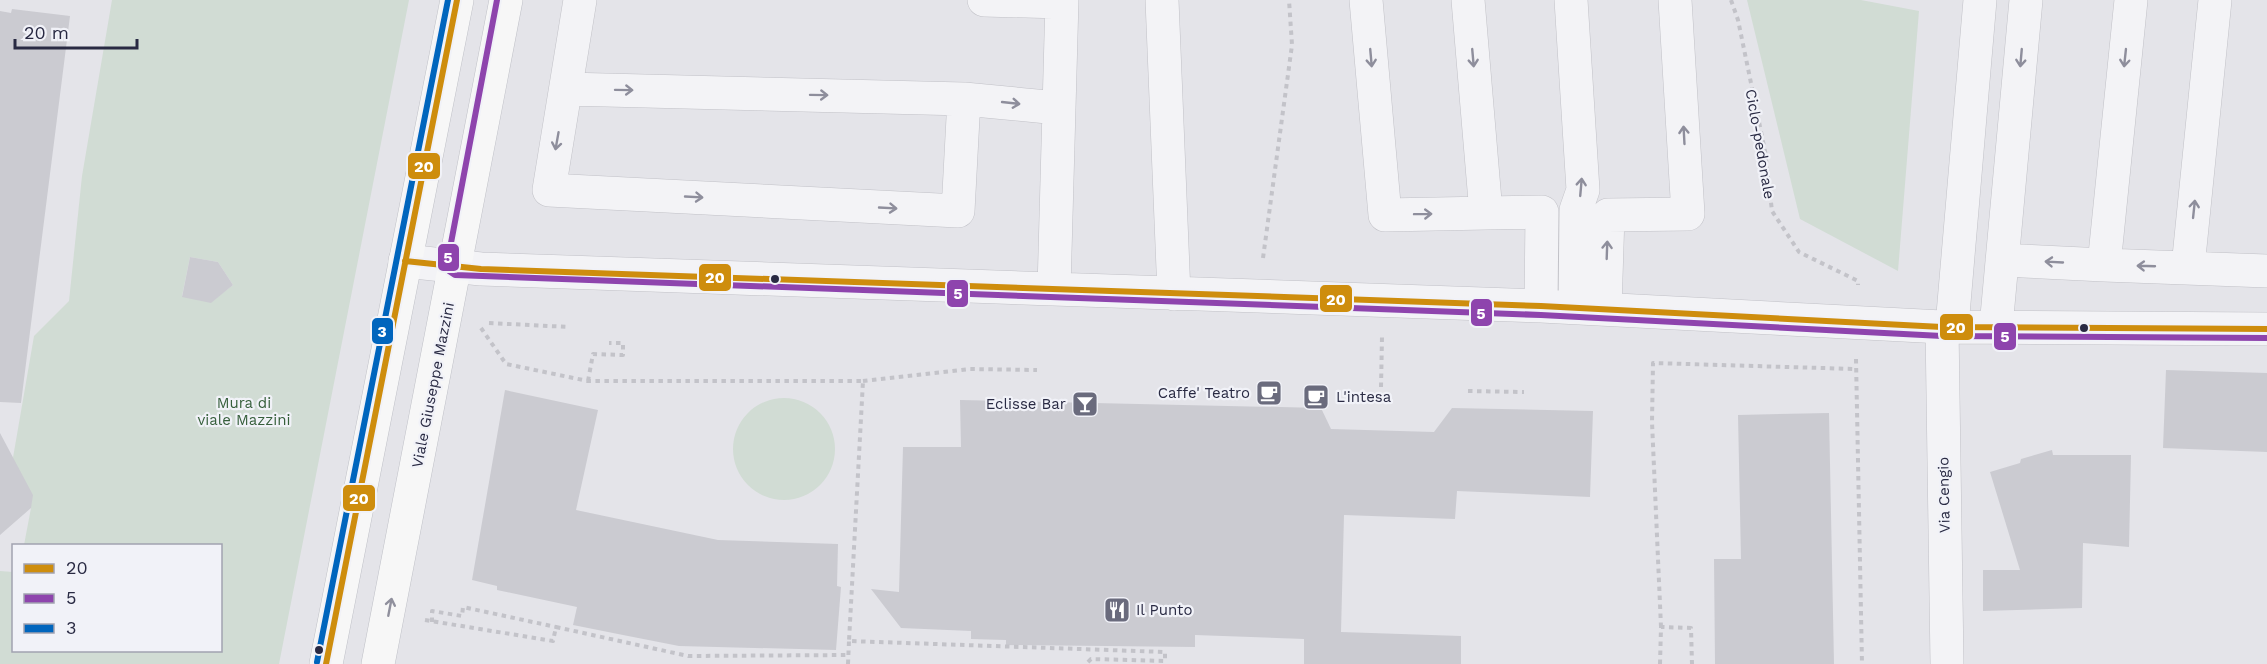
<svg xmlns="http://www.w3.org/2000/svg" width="2267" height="664" font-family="'Work Sans',sans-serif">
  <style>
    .green { fill: #d1dcd4; fill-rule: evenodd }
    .building { fill: #cbcbd1 }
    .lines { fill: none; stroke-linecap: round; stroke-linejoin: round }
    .minor-casing { stroke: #c1c1c7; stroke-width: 34 }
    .major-casing { stroke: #bfc0c7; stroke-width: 34 }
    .path { stroke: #c3c3c9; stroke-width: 4; stroke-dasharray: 4.5 4.5; stroke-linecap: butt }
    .minor { stroke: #f3f3f6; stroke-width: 33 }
    .major { stroke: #f7f7f7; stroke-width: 33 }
    .bus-1-casing { stroke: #f1f2f8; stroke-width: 10 }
    .bus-2-casing { stroke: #f1f2f8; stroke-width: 10 }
    .bus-3-casing { stroke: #f1f2f8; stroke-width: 10 }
    .bus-1 { stroke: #ce8d0d; stroke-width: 6 }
    .bus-2 { stroke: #8e44ad; stroke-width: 6 }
    .bus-3 { stroke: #0065bd; stroke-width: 6 }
    .oneway { stroke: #8e8e9c }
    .oneway2 { stroke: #90909d }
    .bus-dot { fill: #292a43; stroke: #f1f2f8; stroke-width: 2 }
    .labels { text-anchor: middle; stroke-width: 4.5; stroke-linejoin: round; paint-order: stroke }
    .street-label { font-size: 15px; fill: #292a43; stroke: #f1f2f8 }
    .poi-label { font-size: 15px; fill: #292a43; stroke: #f1f2f8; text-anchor: end }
    .park-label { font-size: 15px; fill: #365f3b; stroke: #f1f2f8 }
    .line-badge { stroke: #f1f2f8; stroke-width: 2 }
    .badge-label { font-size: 16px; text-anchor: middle; font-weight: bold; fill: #fff }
  </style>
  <rect width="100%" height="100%" fill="#e4e4e9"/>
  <path class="green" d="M112,0H409L279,664H0V571L13,572L14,650H220V546L24,545L31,508L10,475L34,336L69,301L82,176ZM190,257L218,262L233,285L211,302L182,296Z
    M1747,0H1861L1919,11L1898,271L1800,219Z
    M733 449a51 51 0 1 1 102 0a51 51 0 1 1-102 0Z"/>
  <path class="building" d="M12,9L70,16L21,403L0,402V11L11,13Z
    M190,257L218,262L233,285L211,303L182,297Z
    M2166,370L2267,373V452L2163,448Z
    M505,390L598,410L576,510L718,540L838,544L837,586L841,587L836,650L679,646L623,635L573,625L577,607L497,590V586L472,580Z
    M960,400L1321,408L1331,429L1434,432L1452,408L1593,411L1590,497L1457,491L1455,519L1344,515L1341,632L1461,636V664H1304V639L1195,635V647L1006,645V640L971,639V631L901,628L871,589L899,592L903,447H961Z
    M1829,413L1834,664H1715L1714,559H1741L1738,415Z
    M0,433L33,495L31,508L0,535Z
    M2052,450L2053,455H2131L2129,547L2083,543L2082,608L1983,611V570H2020L1990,472L2020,463L2021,459Z"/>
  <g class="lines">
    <defs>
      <path id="minor" d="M580,0L549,190L958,211L964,99
        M984,0L1062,2
        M1162,0L1174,294
        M1366,0L1385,215L1542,212L1541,306
        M1468,0L1486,213
        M1571,0L1583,190L1576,210L1575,307
        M566,89L964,99L1058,108
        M2002,260L2104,265L2131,0
        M405,261L481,269L1541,306L1942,327L2267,329
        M2104,265L2267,271
        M2188,267L2215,0
        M1054,289L1062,0
        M1605,309L1608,215L1688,214L1675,0
        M1952,326L1980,0
        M1942,327L1947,664
        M1996,327L2026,0"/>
      <path id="major" d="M326,664L457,0
        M378,664L506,0"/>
    </defs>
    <use href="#minor" class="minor-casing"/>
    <use href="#major" class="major-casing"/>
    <path class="path" d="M1731,0L1738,20L1765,151L1772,211L1799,252L1858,281V285
      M1263,258L1292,45L1289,0
      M489,323L569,327
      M481,328L506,364L588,381H863L849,641L1165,652V661L1091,659L1086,664
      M1856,359L1862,664
      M588,381L593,354L623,355V343H609
      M863,381L970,369L1037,370
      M1381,387L1382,337
      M1468,391L1524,392
      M425,620L553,641L556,627L688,656L848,655
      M432,622V611L462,616L463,607L556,627
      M1661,627L1652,422L1653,363L1855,369
      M848,664L849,641
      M1660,664L1661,627L1691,628L1692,664"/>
    <use href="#minor" class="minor"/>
    <use href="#major" class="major"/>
    <defs>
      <path id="bus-1" d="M405,261L481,269L1541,306L1942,327L2267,329
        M326,664L457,0"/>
      <path id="bus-2" d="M497,0L447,264L449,271L455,275L1541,315L1942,336L2267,338"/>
      <path id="bus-3" d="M317,662L448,0"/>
    </defs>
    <use href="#bus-1" class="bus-1-casing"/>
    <use href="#bus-2" class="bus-2-casing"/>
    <use href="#bus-3" class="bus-3-casing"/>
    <use href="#bus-1" class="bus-1"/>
    <use href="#bus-2" class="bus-2"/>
    <use href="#bus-3" class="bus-3"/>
  </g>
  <defs><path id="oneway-shaft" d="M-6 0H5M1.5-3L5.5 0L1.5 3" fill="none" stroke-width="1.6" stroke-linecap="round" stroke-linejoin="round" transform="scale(1.5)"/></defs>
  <g class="oneway">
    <use href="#oneway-shaft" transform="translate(1371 58) rotate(85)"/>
    <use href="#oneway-shaft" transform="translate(1473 58) rotate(85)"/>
    <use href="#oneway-shaft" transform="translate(2021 58) rotate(95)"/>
    <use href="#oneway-shaft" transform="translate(2125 58) rotate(96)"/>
    <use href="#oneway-shaft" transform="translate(624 90) rotate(1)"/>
    <use href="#oneway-shaft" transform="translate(819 95) rotate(1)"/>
    <use href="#oneway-shaft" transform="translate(1011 103) rotate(6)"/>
    <use href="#oneway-shaft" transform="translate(1684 135) rotate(-93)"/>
    <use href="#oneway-shaft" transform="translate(557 141) rotate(100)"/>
    <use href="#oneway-shaft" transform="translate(1581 187) rotate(-85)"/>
    <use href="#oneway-shaft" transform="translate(694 197) rotate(3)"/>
    <use href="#oneway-shaft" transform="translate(888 208) rotate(3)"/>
    <use href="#oneway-shaft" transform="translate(2194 209) rotate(-84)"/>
    <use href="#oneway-shaft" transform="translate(1423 214) rotate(-1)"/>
    <use href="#oneway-shaft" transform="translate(1607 250) rotate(-88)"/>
    <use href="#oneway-shaft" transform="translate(2054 262) rotate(-177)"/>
    <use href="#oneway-shaft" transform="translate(2146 266) rotate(-178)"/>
  </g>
  <use class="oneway2" href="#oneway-shaft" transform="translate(390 607) rotate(-79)"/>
  <defs>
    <symbol id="cafe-square" viewBox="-11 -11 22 22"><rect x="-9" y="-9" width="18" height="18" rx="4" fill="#6a6b7d" stroke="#f1f2f8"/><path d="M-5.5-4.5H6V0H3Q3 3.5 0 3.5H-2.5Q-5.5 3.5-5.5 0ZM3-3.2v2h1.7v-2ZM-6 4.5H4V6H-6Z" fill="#fff"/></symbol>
    <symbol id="bar-square" viewBox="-11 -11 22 22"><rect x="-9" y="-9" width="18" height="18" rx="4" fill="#6a6b7d" stroke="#f1f2f8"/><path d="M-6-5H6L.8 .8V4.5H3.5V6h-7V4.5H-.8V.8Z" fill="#fff"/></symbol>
    <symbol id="restaurant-square" viewBox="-11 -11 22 22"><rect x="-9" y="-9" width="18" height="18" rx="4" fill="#6a6b7d" stroke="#f1f2f8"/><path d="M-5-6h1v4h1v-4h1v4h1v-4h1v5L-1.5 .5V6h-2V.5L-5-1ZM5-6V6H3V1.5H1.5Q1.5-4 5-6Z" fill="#fff"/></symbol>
  </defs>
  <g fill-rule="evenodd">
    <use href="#cafe-square" x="1254" y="378" width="30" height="30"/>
    <use href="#cafe-square" x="1301" y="382" width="30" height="30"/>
    <use href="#bar-square" x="1070" y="389" width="30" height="30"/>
    <use href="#restaurant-square" x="1102" y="595" width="30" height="30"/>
  </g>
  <g class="bus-dot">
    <circle cx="775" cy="279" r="5"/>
    <circle cx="2084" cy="328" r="5"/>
    <circle cx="319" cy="650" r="5"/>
  </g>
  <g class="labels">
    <g class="street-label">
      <text transform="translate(1760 144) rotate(80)" y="5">Ciclo-pedonale</text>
      <text transform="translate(433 385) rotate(-79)" y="5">Viale Giuseppe Mazzini</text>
      <text transform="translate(1944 495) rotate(-91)" y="5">Via Cengio</text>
    </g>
    <g class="poi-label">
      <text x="1250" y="398">Caffe' Teatro</text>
      <text x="1336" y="402" text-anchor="start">L'intesa</text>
      <text x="1066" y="409">Eclisse Bar</text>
      <text x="1136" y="615" text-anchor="start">Il Punto</text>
    </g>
    <g class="park-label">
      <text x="244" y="408">Mura di<tspan x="244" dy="17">viale Mazzini</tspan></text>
    </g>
  </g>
  <g class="line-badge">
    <rect x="407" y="152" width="34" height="28" rx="6" fill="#ce8d0d"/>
    <rect x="437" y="243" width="23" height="29" rx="6" fill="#8e44ad"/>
    <rect x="698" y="263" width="34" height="29" rx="6" fill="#ce8d0d"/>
    <rect x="946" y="279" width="23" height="29" rx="6" fill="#8e44ad"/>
    <rect x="1319" y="284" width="34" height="29" rx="6" fill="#ce8d0d"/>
    <rect x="1470" y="298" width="23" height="29" rx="6" fill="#8e44ad"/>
    <rect x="1939" y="313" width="35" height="28" rx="6" fill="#ce8d0d"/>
    <rect x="371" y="317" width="23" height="28" rx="6" fill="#0065bd"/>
    <rect x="1993" y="322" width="24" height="29" rx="6" fill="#8e44ad"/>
    <rect x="342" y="484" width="34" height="28" rx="6" fill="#ce8d0d"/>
  </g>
  <g class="badge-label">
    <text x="424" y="172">20</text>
    <text x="448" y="263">5</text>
    <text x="715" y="283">20</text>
    <text x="958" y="299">5</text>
    <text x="1336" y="305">20</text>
    <text x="1481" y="319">5</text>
    <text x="1956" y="333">20</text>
    <text x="382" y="337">3</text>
    <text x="2005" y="342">5</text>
    <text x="359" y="504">20</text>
  </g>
  <rect x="12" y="544" width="210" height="108" fill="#f1f2f8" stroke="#a1a2b0" stroke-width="1.5"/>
  <rect x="24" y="564" width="30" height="9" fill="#ce8d0d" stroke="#a1a2b0" stroke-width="1.5"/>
  <text x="66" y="574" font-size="18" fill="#292a43">20</text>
  <rect x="24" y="594" width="30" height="9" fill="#8e44ad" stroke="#a1a2b0" stroke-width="1.5"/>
  <text x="66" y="604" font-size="18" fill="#292a43">5</text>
  <rect x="24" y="624" width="30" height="9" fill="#0065bd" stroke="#a1a2b0" stroke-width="1.5"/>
  <text x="66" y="634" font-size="18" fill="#292a43">3</text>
  <path d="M15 39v9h122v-9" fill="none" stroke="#292a43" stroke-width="3"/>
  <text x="24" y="39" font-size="18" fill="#292a43" stroke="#f1f2f8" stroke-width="4.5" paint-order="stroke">20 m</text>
</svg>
